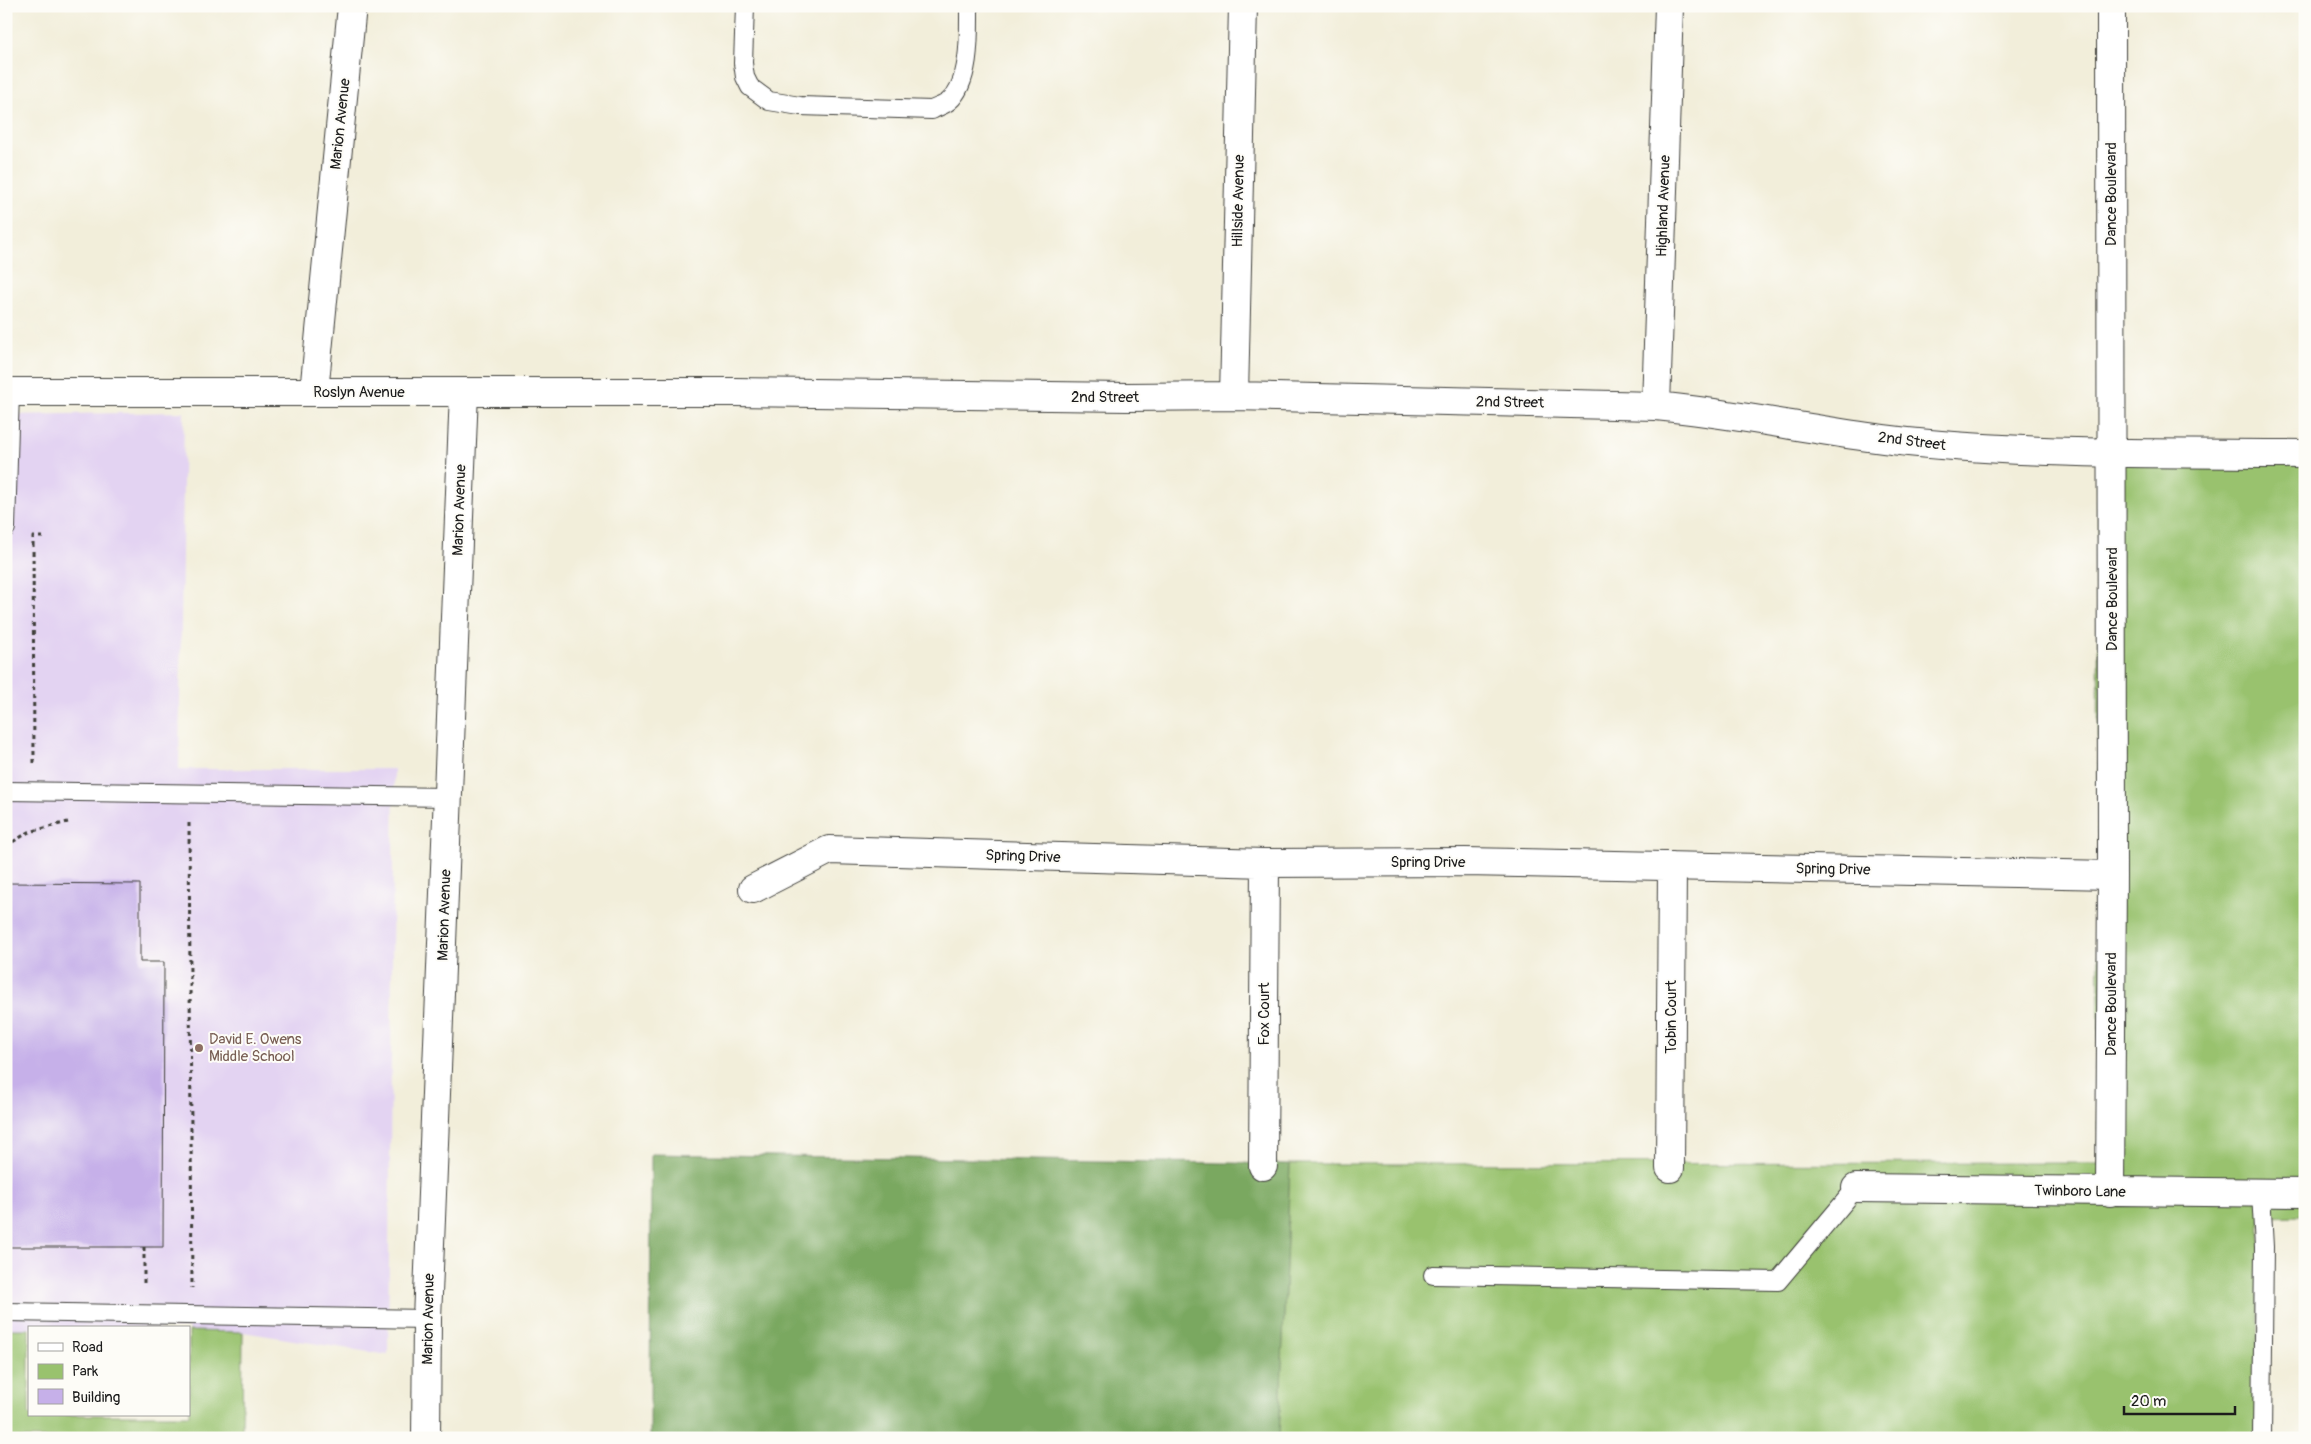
<svg xmlns="http://www.w3.org/2000/svg" width="2311" height="1444" font-family="Pangolin,sans-serif">
  <style>
    .built { fill: #e3d3f2; fill-rule: evenodd }
    .green { fill: #99c26e; stroke: #5a6f45 }
    .forest { fill: #7aa861; stroke: #4b623e }
    .building { fill: #c6b0e9 }
    .lines { fill: none; stroke-linecap: round; stroke-linejoin: round }
    .service-casing { stroke: #3c3c38; stroke-width: 20 }
    .minor-casing { stroke: #3c3c38; stroke-width: 30 }
    .path { stroke: #3c3c38; stroke-width: 3; stroke-dasharray: 4 4; stroke-linecap: butt }
    .service { stroke: #fff; stroke-width: 18 }
    .minor { stroke: #fff; stroke-width: 28 }
    .education-dot { fill: #8d6e63; stroke: #fdfcf7; stroke-width: 2 }
    .labels { text-anchor: middle; stroke-width: 4; stroke-linejoin: round; paint-order: stroke }
    .street-label { font-size: 15px; fill: #1c1c1c; stroke: #fdfcf7 }
    .education-label { font-size: 15px; fill: #785e54; stroke: #fdfcf7; text-anchor: start }
  </style>
  <rect width="100%" height="100%" fill="#fdfcf7"/>
  <filter id="ink" filterUnits="userSpaceOnUse"><feTurbulence type="fractalNoise" baseFrequency=".02" numOctaves="2"/><feDisplacementMap in="SourceGraphic" scale="10" xChannelSelector="R" yChannelSelector="G"/><feConvolveMatrix kernelMatrix="1 2 1 2 8 2 1 2 1" color-interpolation-filters="sRGB"/></filter>
  <filter id="wash" filterUnits="userSpaceOnUse"><feTurbulence type="fractalNoise" baseFrequency=".0096" numOctaves="4" result="noise"/><feDisplacementMap in="SourceGraphic" scale="20" xChannelSelector="R" yChannelSelector="G"/><feGaussianBlur stdDeviation="1.12" result="paint"/><feColorMatrix in="noise" values="0 0 0 0 0 0 0 0 0 0 0 0 0 0 0 0 0 1.4 0 .05"/><feComposite in="paint" operator="in"/></filter>
  <g filter="url(#wash)">
    <rect width="100%" height="100%" fill="#f2eeda"/>
    <path class="built" d="M184,412L179,769H394L388,1355L243,1332L242,1438H6V415ZM29,1328H189V1415H29Z"/>
    <path class="green" d="M2098,447L2305,450V1216L2261,1217L2256,1438H1279L1290,1164L2099,1163Z
      M6,1329H29V1415H189V1331L243,1332L242,1438H6Z"/>
    <path class="forest" d="M651,1154L1290,1164L1279,1438H650Z"/>
    <g id="blocks">
      <path class="building" d="M6,883L140,884V962H164L163,1247H6Z"/>
    </g>
  </g>
  <g filter="url(#ink)">
    <use href="#blocks" fill-opacity="0" stroke="#3c3c38" stroke-width="1"/>
    <g class="lines">
      <defs>
        <path id="service" d="M745,6L743,63L745,77L750,87L769,101L800,106L932,110C937,107 945,105 949,101C971,82 969,33 969,6
          M6,528L10,392
          M6,791L449,797
          M2261,1193L2264,1247L2262,1438
          M1433,1275L1778,1281L1856,1188
          M6,1312L427,1319"/>
        <path id="minor" d="M6,392H735L1127,397L1234,396L1656,406C1752,415 1846,438 1941,445C2062,455 2184,453 2305,454
          M314,392L352,6
          M1234,396L1243,6
          M1656,406L1669,6
          M753,889L829,850L1265,863L1465,862L2112,875
          M1263,1166L1265,863
          M1670,1168L1672,866
          M1856,1188L2305,1193
          M2110,1192L2112,875L2111,6
          M426,1438L427,1319L464,392"/>
      </defs>
      <use href="#service" class="service-casing"/>
      <use href="#minor" class="minor-casing"/>
      <path class="path" d="M34,763L33,537H43
        M189,823L192,1288
        M6,846L29,832L68,822
        M144,1247V1286"/>
      <use href="#service" class="service"/>
      <use href="#minor" class="minor"/>
    </g>
  </g>
  <circle class="education-dot" cx="199" cy="1048" r="5"/>
  <g class="labels">
    <g class="street-label">
      <text transform="translate(340 124) rotate(-84)" y="5">Marion Avenue</text>
      <text transform="translate(2111 194) rotate(-90)" y="5">Dance Boulevard</text>
      <text transform="translate(1238 201) rotate(-89)" y="5">Hillside Avenue</text>
      <text transform="translate(1663 206) rotate(-88)" y="5">Highland Avenue</text>
      <text x="359" y="397">Roslyn Avenue</text>
      <text x="1105" y="402">2nd Street</text>
      <text transform="translate(1510 402) rotate(1)" y="5">2nd Street</text>
      <text transform="translate(1912 441) rotate(7)" y="5">2nd Street</text>
      <text transform="translate(459 510) rotate(-88)" y="5">Marion Avenue</text>
      <text transform="translate(2112 599) rotate(-90)" y="5">Dance Boulevard</text>
      <text transform="translate(1023 856) rotate(2)" y="5">Spring Drive</text>
      <text x="1428" y="867">Spring Drive</text>
      <text transform="translate(1833 869) rotate(1)" y="5">Spring Drive</text>
      <text transform="translate(444 915) rotate(-88)" y="5">Marion Avenue</text>
      <text transform="translate(2111 1004) rotate(-90)" y="5">Dance Boulevard</text>
      <text transform="translate(1264 1014) rotate(-90)" y="5">Fox Court</text>
      <text transform="translate(1671 1017) rotate(-90)" y="5">Tobin Court</text>
      <text transform="translate(2080 1191) rotate(1)" y="5">Twinboro Lane</text>
      <text transform="translate(428 1319) rotate(-89)" y="5">Marion Avenue</text>
    </g>
    <g class="education-label">
      <text x="209" y="1044">David E. Owens<tspan x="209" dy="17">Middle School</tspan></text>
    </g>
  </g>
  <rect width="2311" height="1444" fill="none" stroke="#fdfcf7" stroke-width="25"/>
  <rect x="28" y="1326" width="162" height="90" fill="#fdfcf7" stroke="#a3a29f"/>
  <rect x="38" y="1343" width="25" height="8" fill="#ffffff" stroke="#a3a29f"/>
  <text x="72" y="1352" font-size="15" fill="#1c1c1c">Road</text>
  <rect x="38" y="1364" width="25" height="15" fill="#99c26e" stroke="#a3a29f"/>
  <text x="72" y="1376" font-size="15" fill="#1c1c1c">Park</text>
  <rect x="38" y="1389" width="25" height="15" fill="#c6b0e9" stroke="#a3a29f"/>
  <text x="72" y="1402" font-size="15" fill="#1c1c1c">Building</text>
  <path d="M2124 1406v8h111v-8" fill="none" stroke="#1c1c1c" stroke-width="2.5"/>
  <text x="2131" y="1406" font-size="15" fill="#1c1c1c" stroke="#fdfcf7" stroke-width="4" paint-order="stroke">20 m</text>
</svg>
